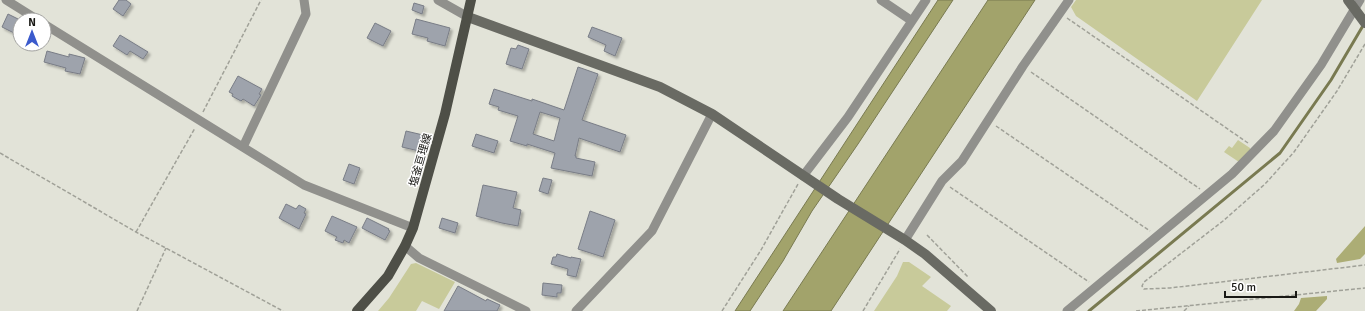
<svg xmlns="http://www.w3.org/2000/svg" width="1365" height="311" font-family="Signika,'Noto Sans JP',sans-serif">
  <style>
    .green { fill: #c8ca9a }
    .forest { fill: #acad75 }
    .water { fill: #a2a36b; stroke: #797a51 }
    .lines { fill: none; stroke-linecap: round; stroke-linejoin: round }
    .stream { stroke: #797a51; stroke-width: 3 }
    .building { fill: #9ea3ac; stroke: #797d86; fill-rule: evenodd; filter: url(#shadow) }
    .path { stroke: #a0a198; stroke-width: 1.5; stroke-dasharray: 4 2; stroke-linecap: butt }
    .street { stroke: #90908c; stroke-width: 9 }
    .secondary { stroke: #696a63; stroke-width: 10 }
    .primary { stroke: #4e4f47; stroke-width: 10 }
    .labels { text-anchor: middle; stroke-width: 3; stroke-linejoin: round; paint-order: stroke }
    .street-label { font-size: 11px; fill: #191915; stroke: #fff }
  </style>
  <defs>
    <filter id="shadow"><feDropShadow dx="2.5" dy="2.5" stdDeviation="1" flood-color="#0004"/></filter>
  </defs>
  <rect width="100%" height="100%" fill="#e2e3d8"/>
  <path class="green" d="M1076,0H1262L1197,101L1076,16L1071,7Z
    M1238,140L1250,148V153L1239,162L1224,152L1229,146L1232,148Z
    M903,262H909L931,277L922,286L951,306L947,311H874L897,276Z
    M416,263L455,282L439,309L422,301L416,311H378L389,298L411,264Z"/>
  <path class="forest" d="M1365,226V254L1360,259L1337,263L1336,259Z
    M1327,296V299L1316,311H1294L1299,304L1301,298Z"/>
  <path class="water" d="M938,0H953L858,144L812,211L783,261L750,311H735Z
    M988,0H1035L831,311H783Z"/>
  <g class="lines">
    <path class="stream" d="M1089,311L1280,153L1331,80L1364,24"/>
  </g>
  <path class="building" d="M119,0H126L131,4L123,16L113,9Z
    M414,3L424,6L422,14L412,10Z
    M8,14L20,20V36L2,27Z
    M416,19L450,28L445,46L427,41L428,38L412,34Z
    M375,23L391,31L383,46L367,38Z
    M592,27L622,38L615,56L604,51L606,45L588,37Z
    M120,35L148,52L143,59L130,51L127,55L113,46Z
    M518,45L529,49L522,69L506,64L511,48L516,49Z
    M47,51L69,57V54L85,58L80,74L65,71L66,68L44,62Z
    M578,67L598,74L582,120L626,135L620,152L579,138L575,156H576V158L595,162L592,176L551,168L555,153L527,144V146L510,141L518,116L498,110L499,107L489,104L494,89L532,101V99L564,110ZM540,112L560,118L554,141L533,134Z
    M238,76L262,89L259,94L261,95L254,106L243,99L241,101L232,96L233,94L229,92Z
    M406,131L423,135L419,151L402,147Z
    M476,134L498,141L494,153L472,146Z
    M349,164L360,168L354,184L343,180Z
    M543,178L552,180L548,194L539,191Z
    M483,185L517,192L513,208L521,210L518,226L502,223L476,216Z
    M286,204L296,209L299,205L306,209L304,213L306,214L299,229L279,218Z
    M590,211L615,220L603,257L578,249Z
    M332,216L357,227L349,243L344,240L343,243L335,240L337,237L325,231Z
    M367,218L389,229L388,230L390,231L385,240L362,228Z
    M442,218L458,223L455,233L439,228Z
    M557,254L571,258V257L581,259L576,277L567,275L568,269L551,264L553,257H556Z
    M543,283L562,285L561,293H557V297L542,295Z
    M458,286L486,301L487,299L500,305L497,311H444Z"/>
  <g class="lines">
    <path class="path" d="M1067,18L1248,143
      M1365,44L1337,91L1294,152L1265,184L1223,221L1144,282L1142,286L1144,289L1170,288L1365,265
      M1031,72L1200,189
      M203,112L261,0
      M996,126L1150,231
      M0,153L136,232L283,311
      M950,187L1089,282
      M136,232L195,128
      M927,235L969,278
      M137,311L166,248
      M722,311L761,250L798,184
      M863,311L900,249
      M1136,311L1365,288
      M1184,311L1189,306"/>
    <path class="street" d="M6,0L38,20
      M438,0L468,17
      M881,0L912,21
      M44,24L304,185L413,228
      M243,147L306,14L304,0
      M803,176L848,117L926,0
      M905,240L942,181L962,161L1023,66L1069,0
      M405,246L419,258L526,311
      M576,311L652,231L712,114
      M1067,311L1232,174L1274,131L1321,65L1360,0"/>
    <path class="secondary" d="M1348,0L1365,23
      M468,17L660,87L712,114L838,199L905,240L925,254L991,311"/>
    <path class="primary" d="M357,311L388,276L405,246L413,228L445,114L471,0"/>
  </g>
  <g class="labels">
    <g class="street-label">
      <text transform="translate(420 160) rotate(-74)" y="4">塩釜亘理線</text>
    </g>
  </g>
  <g transform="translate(32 32)"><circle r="19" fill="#ffffff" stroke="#a3a3a1"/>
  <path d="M0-3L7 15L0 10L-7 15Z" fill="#3b5acc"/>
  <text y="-6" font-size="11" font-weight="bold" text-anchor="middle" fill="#191915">N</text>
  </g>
  <path d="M1225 291v6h71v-6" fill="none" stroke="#191915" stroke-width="2"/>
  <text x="1231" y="291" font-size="12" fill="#191915" stroke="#ffffff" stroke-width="3" paint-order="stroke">50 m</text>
</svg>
